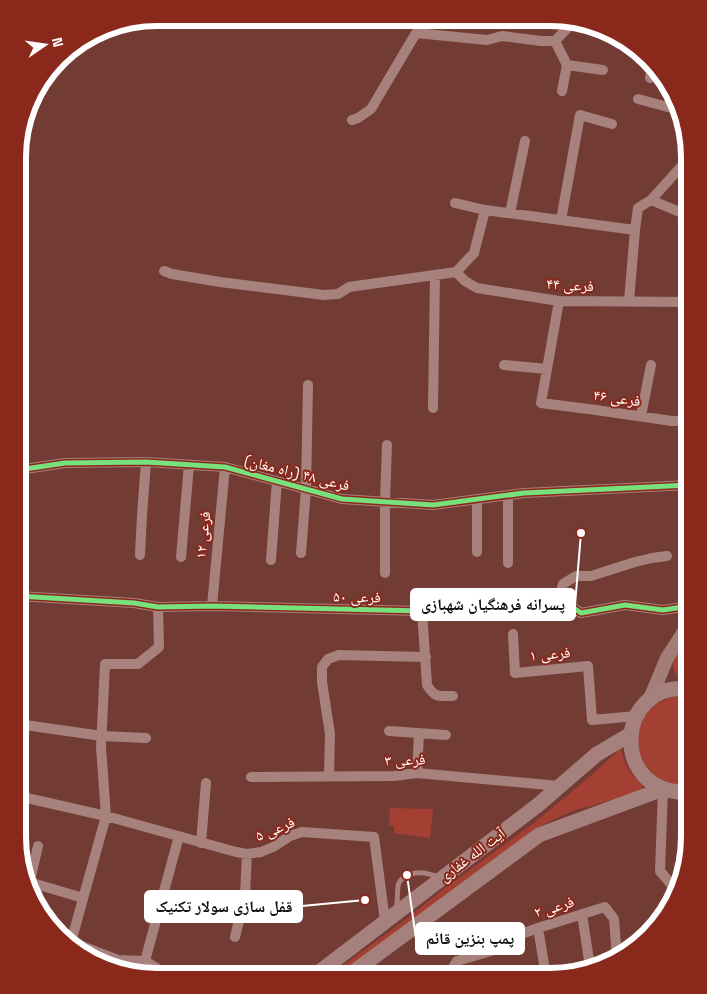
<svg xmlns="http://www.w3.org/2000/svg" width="707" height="994" font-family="'Space Grotesk','Noto Naskh Arabic',sans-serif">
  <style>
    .green { fill: #a33f33 }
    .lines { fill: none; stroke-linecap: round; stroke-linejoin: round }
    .lane { stroke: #a7827c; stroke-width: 5 }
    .street { stroke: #a7827c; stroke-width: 10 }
    .secondary { stroke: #a37d78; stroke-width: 14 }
    .primary { stroke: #a5807c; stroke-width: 15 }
    .cycleway-casing { stroke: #8b281c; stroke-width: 8 }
    .cycleway { stroke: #77e17e; stroke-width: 5 }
    .labels { text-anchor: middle; stroke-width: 4; stroke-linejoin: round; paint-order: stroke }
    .street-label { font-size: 15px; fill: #fff; stroke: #8b281c }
    .rim { fill: none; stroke: #fff; stroke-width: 6 }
    .leader { fill: none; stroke: #fff; stroke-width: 2 }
    .callout-dot { fill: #fff; stroke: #8b281c; stroke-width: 2 }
    .callout { fill: #fff; stroke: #fff; stroke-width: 2 }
    .callout-label { font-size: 16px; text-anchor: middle; font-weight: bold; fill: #111 }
  </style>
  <rect width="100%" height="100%" fill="#723c35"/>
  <path class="green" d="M682,645L689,647V681L678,678C669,663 672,659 682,645Z
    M673,697H689V784C684,786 679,785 674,784C641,778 624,734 649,710C656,703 664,700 673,697Z
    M621,748C625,765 629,774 643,785L642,790L612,800L575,810L544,824L340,976H329L406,919L445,888L534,823L587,779Z
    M390,808L433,809L430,838L394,833V826L389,825Z"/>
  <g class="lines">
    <path class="lane" d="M396,909C398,901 397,894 398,886C399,881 401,879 405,877C417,870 426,873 439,877"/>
    <path class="street" d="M555,41L567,65L562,91
      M567,65L603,70
      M650,78L652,67
      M638,99L679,110
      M352,120L358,118L371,109L416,33L487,40L502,36L541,41H555L574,21
      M651,200L689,216
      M455,203L485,210L635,230
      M510,213L525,141
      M561,220L580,115L612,124
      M164,271L172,274L220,282L324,295L338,294L349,287L456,272L474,253L485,210
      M456,272L465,281L477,288L559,301L689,302
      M559,301L541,403L596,410L672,421H689
      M629,301L635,230L638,208L651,200L687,160L689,154
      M688,342L689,329
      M504,365L547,369
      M433,408L435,275
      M641,416L651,365
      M18,470L65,463L146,462L225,467L342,499L433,505L524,493L689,485
      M477,552V500
      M301,553L306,489L308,385
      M140,555L142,515L146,462
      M181,557L189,465
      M271,560L277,481
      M508,563V495
      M385,573V502L387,445
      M18,596L134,603L158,607L212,606L422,611L466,605L531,603L559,598L581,613L625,605L663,610L689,606
      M559,598L563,584L576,576H591L635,562L652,558L667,556
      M212,606L225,467
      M158,607L159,647L138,664H105L101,747L106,816L71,942L118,960L145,961L168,975
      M422,611L427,685C435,698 438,696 453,696
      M513,634L515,673L588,666L592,720L636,716
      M18,724L102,736L146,738
      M389,731L446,735
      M417,773L419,734
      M329,776L330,734L322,682V667L328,659L339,655L426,657
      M251,777L394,776L417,773L559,786
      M663,789L660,871L675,889
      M18,796L106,816L236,852L247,854L261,852L273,847L290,836L302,832L374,837L385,921
      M201,843L206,783
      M29,882L83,898
      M29,885L38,846
      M582,914L590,967
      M538,928L546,976
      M235,937L245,895L247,854
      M145,961L179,836
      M446,976H448L457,961L511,945L513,937L538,928L605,907L614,919L617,957"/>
    <path class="secondary" d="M650,699L667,658L689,624"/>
    <path class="primary" d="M689,792C609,796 614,681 689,689
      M314,976L538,805L597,754L631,734
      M348,976L539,835L663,789"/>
    <defs>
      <path id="cycleway" d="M18,470L65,463L146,462L225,467L342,499L433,505L524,493L689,485
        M18,596L134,603L158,607L212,606L422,611L466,605L531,603L559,598L581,613L625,605L663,610L689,606"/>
    </defs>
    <use href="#cycleway" class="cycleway-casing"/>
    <use href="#cycleway" class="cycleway"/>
  </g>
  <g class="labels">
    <g class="street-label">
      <text transform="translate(570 285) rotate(3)" y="5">فرعی ۴۴</text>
      <text transform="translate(617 398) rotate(8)" y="5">فرعی ۴۶</text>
      <text transform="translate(297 473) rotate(14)" y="5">فرعی ۴۸ (راه مغان)</text>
      <text transform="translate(203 535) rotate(-84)" y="5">فرعی ۱۲</text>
      <text transform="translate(357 597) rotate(1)" y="5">فرعی ۵۰</text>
      <text transform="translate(550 654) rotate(-5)" y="5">فرعی ۱</text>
      <text transform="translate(405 760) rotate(-2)" y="5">فرعی ۳</text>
      <text transform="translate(275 829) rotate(-22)" y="5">فرعی ۵</text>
      <text transform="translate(472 855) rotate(-37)" y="5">آیت الله غفاری</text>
      <text transform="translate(554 907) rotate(-17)" y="5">فرعی ۲</text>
    </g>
  </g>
  <path d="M0 0H707V994H0ZM157 26H550A131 131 0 0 1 681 157V837A131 131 0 0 1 550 968H157A131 131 0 0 1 26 837V157A131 131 0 0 1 157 26Z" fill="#8b281c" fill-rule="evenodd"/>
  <path class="rim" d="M157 26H550A131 131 0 0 1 681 157V837A131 131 0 0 1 550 968H157A131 131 0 0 1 26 837V157A131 131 0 0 1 157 26Z"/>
  <path class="leader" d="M581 533L575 605M365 900L302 906M407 875L416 939"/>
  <g class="callout-dot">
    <circle cx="581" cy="533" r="5"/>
    <circle cx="365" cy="900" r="5"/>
    <circle cx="407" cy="875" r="5"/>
  </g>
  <g class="callout">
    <rect x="411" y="589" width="164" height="31" rx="5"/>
    <rect x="145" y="891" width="157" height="31" rx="5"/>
    <rect x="416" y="923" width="108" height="31" rx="5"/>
  </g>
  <g class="callout-label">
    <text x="493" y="610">پسرانه فرهنگیان شهبازی</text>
    <text x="224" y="912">قفل سازی سولار تکنیک</text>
    <text x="470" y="944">پمپ بنزین قائم</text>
  </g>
  <g transform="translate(45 45) rotate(77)" stroke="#8b281c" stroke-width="4" paint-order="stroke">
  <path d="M0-4L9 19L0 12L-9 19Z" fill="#ffffff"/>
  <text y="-8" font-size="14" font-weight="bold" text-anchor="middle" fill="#ffffff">N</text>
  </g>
</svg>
